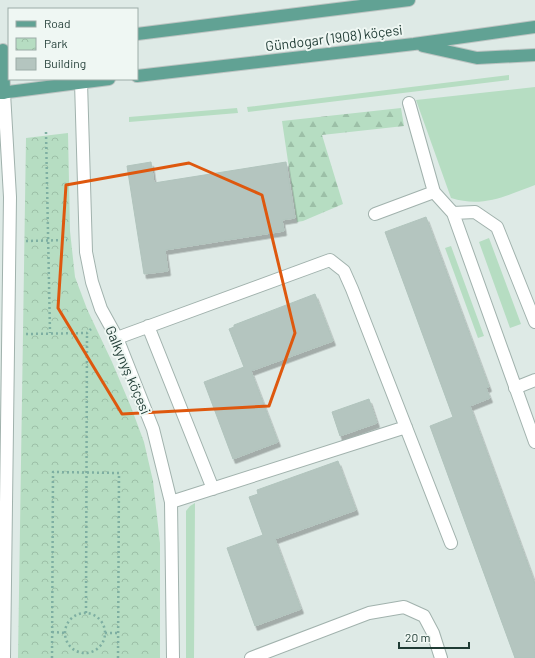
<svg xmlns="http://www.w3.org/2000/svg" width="535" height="658" font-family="Barlow,sans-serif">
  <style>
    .grass { fill: #b6ddc2 }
    .forest { fill: url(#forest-firs) }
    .park { fill: url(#park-crowns) }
    .building { fill: #b4c5bf; stroke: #b1c4bd; filter: url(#shadow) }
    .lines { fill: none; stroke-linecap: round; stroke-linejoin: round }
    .minor-casing { stroke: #a1b2ad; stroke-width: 14 }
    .major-casing { stroke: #bcc4c2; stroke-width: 14 }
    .path { stroke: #7eafa2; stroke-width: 2.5; stroke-dasharray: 2 3; stroke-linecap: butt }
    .minor { stroke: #fff; stroke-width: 12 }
    .major { stroke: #61a294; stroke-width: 12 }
    .marked { fill: none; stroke: #de580e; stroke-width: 3; stroke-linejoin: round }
    .labels { text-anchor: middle; stroke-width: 4; stroke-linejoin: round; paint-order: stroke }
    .street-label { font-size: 14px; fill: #1f3b34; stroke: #eff7f3 }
  </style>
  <defs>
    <pattern id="forest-firs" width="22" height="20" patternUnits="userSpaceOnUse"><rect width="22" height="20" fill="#b6ddc2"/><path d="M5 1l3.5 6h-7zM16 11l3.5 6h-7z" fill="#9cbfa7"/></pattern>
    <pattern id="park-crowns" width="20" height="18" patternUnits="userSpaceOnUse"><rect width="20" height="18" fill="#b6ddc2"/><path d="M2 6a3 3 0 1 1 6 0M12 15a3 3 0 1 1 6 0" fill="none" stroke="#9cbfa7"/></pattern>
    <filter id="shadow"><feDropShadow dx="2.5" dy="4.5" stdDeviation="0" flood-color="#0004"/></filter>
  </defs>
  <rect width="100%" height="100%" fill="#deeae6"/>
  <path class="grass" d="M509,75V80L248,112L247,107Z
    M535,87V185C505,196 483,208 451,198L416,100Z
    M237,108L238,113L129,122V117Z
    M489,238L521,324L510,328L479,242Z
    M451,246L484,336L478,338L445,248Z
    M195,503L194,658H186V511L190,506Z"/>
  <path class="forest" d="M401,108L404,126L322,135L343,204L303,221L297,222L282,121Z"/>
  <path class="park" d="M68,133L70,231L75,277L87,309L112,362L131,407L144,442L153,481L160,543V658H18L26,138Z"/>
  <path class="building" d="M151,162L154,183L286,162L295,218L282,220L284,231L165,250L168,271L144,274L127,166Z
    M426,217L489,387L486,388L490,398L470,406L535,584V658H515L430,426L453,417L385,232Z
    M315,294L333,341L251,371L278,442L233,459L204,382L244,367L229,329L234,327V325Z
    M369,399L377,423L340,436L332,412Z
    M338,461L356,510L275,539L301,609L255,626L227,548L263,535L249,497L258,494L257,490Z"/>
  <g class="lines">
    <defs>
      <path id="minor" d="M81,82L86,252L92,282L101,309L117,338L153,429L171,502L173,658
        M409,103L434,192L453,213L535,442
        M453,213L475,212L497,227L535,322
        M375,214L434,192
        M148,326L213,489
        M117,338L330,260L344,271L352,289L451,543
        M515,388L535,380
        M171,502L406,427
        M4,658L10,197L4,93
        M251,658L369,613L404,607L424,616L433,633L441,658"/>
      <path id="major" d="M137,34L409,0
        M423,46L477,58L535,55
        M3,50L4,93
        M137,76L414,44L535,27
        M0,93L109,79"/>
    </defs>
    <use href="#minor" class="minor-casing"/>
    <use href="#major" class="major-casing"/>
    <path class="path" d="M46,132L50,333
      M26,241L67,240
      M26,334L87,333L91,329
      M86,613L87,333
      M65 633a20 20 0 1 1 40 0a20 20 0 1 1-40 0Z
      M52,632L66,633
      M105,633H118
      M52,658L53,472L119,473L118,658"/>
    <use href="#minor" class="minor"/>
    <use href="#major" class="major"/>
  </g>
  <path class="marked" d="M189,163L262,195L295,333L269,406L122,414L58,308L66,185Z"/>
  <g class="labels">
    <g class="street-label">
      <text transform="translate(334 38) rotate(-7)" y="5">Gündogar (1908) köçesi</text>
      <text transform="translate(128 370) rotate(67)" y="5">Galkynyş köçesi</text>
    </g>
  </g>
  <rect x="8" y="8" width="130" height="72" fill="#eff7f3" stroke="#9caca7"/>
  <rect x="16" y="21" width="20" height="6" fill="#61a294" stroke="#9caca7"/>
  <text x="44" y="28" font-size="12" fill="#1f3b34">Road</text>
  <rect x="16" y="38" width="20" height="12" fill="url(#park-crowns)" stroke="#9caca7"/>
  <text x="44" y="48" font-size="12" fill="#1f3b34">Park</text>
  <rect x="16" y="58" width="20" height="12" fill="#b4c5bf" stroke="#9caca7"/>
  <text x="44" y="68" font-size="12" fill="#1f3b34">Building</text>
  <path d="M399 642v6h70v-6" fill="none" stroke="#1f3b34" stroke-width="2"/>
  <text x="405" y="642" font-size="12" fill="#1f3b34" stroke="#eff7f3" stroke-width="3" paint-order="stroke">20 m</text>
</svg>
